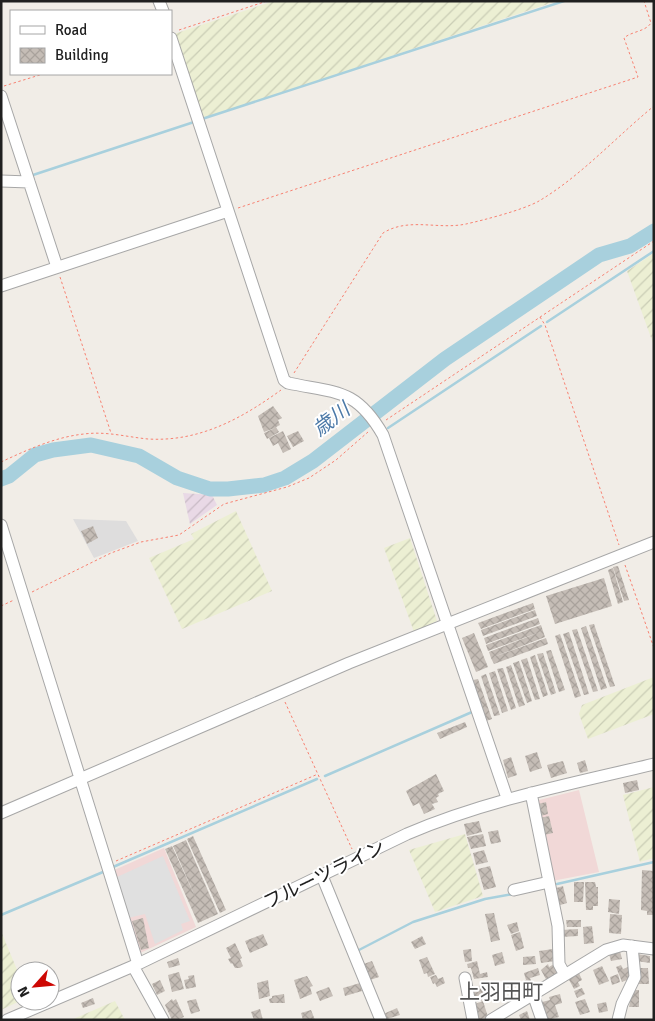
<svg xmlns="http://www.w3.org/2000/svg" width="655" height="1021" font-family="Signika,'Noto Sans JP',sans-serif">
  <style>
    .residential { fill: #dedddd }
    .commercial { fill: #f1d8d7 }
    .industrial { fill: url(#industrial-furrows) }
    .farmland { fill: url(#farmland-furrows) }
    .parking { fill: #e0e0e0 }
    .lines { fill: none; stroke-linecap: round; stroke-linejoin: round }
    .stream { stroke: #a8d0dd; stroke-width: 2.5 }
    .river { stroke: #a8d0dd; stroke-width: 15 }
    .building { fill: url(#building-cross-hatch) }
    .minor-casing { stroke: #a7a7a7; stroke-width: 13 }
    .path { stroke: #f88171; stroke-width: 1; stroke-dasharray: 2.5 2.5; stroke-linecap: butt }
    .minor { stroke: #fff; stroke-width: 11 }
    .labels { text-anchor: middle; stroke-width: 4; stroke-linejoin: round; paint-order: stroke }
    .street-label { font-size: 19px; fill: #202020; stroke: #fff }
    .water-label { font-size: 20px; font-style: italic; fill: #4a78a7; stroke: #fff }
    .quarter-label { font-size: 21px; fill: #535353; stroke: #fff }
  </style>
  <defs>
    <pattern id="industrial-furrows" width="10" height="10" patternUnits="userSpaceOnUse" patternTransform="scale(1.25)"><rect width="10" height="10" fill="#e9d9e6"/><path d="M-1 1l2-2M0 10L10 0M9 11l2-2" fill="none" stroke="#c8bac5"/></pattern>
    <pattern id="farmland-furrows" width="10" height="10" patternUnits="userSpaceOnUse" patternTransform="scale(1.25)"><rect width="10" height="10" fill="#ecefd3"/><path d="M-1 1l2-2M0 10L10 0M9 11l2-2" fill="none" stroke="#cacdb5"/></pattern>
    <pattern id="building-cross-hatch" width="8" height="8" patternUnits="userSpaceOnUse" patternTransform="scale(1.25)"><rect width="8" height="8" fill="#c5bdb6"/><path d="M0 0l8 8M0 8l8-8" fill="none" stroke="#a9a29c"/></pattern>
  </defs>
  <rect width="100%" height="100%" fill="#f1ede7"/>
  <path class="residential" d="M73,519L126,521L138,541L94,558Z"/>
  <path class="commercial" d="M579,790L599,872L552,881L535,801Z
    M164,848L196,927L138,954L112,871Z"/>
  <path class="industrial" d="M183,493L212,495L217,505L190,524Z"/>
  <path class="farmland" d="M274,1H557L202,119L174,34Z
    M654,253V346L627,271Z
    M236,511L272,591L182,629L149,558L194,539L191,534Z
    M410,538L437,621L414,632L384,548Z
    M654,677V714L588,739L579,714L582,705Z
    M654,787V858L640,862L623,795Z
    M465,834L483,896L435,912L409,850Z
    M1,931L20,977V1001L1,1010Z
    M115,1001L125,1020H71Z"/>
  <path class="parking" d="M163,856L190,921L181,924L183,930L155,944L145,914L128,918L117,877Z"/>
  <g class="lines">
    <path class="stream" d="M202,119L564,1
      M33,175L194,122
      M547,322L654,251
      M388,428L541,326
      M325,776L472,712
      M113,867L317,779
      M557,884L654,862
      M1,915L103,872
      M357,951L413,922L485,899L513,894"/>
    <path class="river" d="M1,479L9,476L35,455L53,450L91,445L139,456L177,478L210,489H228L264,485L285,478L313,461L445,359L599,255L630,246L654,231"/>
  </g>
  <path class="building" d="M273,406L282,418L278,420L280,425L276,427L279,432L267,439L264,433L275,428L264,432L258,416Z
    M283,431L291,449L283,453L278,443L273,446L269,438Z
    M298,431L304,441L293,447L287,436Z
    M93,526L98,538L87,544L81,531Z
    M618,566L629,600L624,601L613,567Z
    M613,568L623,602L618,604L608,570Z
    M604,578L612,606L555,624L546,596Z
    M533,603L535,609L481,629L478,623Z
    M535,610L537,616L483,636L481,630Z
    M538,618L540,624L486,644L484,638Z
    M594,624L615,686L610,687L589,625Z
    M541,625L543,631L488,651L486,645Z
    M586,626L607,688L601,690L581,628Z
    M577,629L598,691L593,692L572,630Z
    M543,631L545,637L491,658L489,652Z
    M569,632L589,694L584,695L563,634Z
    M474,633L488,667L476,672L462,638Z
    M560,634L581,696L575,698L555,636Z
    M546,638L548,644L494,664L491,658Z
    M551,650L565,690L559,692L546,651Z
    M543,653L556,693L551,695L537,654Z
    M535,655L548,695L543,697L530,657Z
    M527,658L540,699L535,700L521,660Z
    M519,661L532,701L527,703L513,663Z
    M511,665L525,705L519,707L506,667Z
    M503,668L516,708L511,710L497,669Z
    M495,671L508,711L502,713L489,673Z
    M486,674L500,715L494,716L481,676Z
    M478,679L492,719L486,721L473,680Z
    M465,722L467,727L440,739L437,733Z
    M537,752L542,768L530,772L525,756Z
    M511,757L517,775L508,778L503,760Z
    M585,760L588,771L580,773L577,763Z
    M563,761L567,773L551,778L547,765Z
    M436,774L444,791L438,794L439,796L436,798L438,802L432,804L435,809L424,814L419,803L413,806L406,791Z
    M637,780L639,790L625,793L623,783Z
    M546,802L548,814L540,816L538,804Z
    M549,816L553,833L544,835L540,818Z
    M479,821L482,832L467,836L464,824Z
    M498,830L501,842L491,844L488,832Z
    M483,834L486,846L471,849L467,837Z
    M193,836L226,910L220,913L187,839Z
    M186,840L218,914L198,923L165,849L172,846L197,901L173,846Z
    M484,850L488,862L476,865L473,853Z
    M490,866L496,887L484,890L478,869Z
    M642,870L654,871V915H647V911L641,910Z
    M574,882H584L583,902H574Z
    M585,882H595L596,887H598V906H593V910H586Z
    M563,886L567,903L557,906L553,889Z
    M609,899L620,900L619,914L608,912Z
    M494,913L500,940L491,942L485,914Z
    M610,914L622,915L621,934L609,933Z
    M143,918L149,948L141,950L132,921Z
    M566,920H581V927H567Z
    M517,922L519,931L511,934L507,925Z
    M592,926L594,943L584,944L583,927Z
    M578,929V936L561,937V930Z
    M520,932L524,948L516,951L511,935Z
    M263,934L268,945L250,953L245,941Z
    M422,936L426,944L415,949L411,942Z
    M235,943L242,958L240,959L243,966L240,968H235L232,963L231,964L228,959L231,958L226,948Z
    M471,949L472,961L465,962L463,950Z
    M553,949L555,961L541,963L539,951Z
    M620,951L622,959L611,961L609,954Z
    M502,952L505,963L495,966L492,955Z
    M637,954L650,956V963L636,961Z
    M535,956L536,964L523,965V957Z
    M427,957L435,974L428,977L427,973L424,974L419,960Z
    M178,958L180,965L169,968L167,962Z
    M372,961L379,977L367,981L361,965Z
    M477,961L480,974L487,972L488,977L474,979L471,968H468L467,964Z
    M548,964L549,967L554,964L560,976L548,983L541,970Z
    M621,965L623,969L628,967L632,978L622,982L616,967Z
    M602,966L609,981L599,985L593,970Z
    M538,968L540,975L530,978L534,989L526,992L522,982L526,980L524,973Z
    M637,968H648L649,984H638Z
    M179,972L184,989L172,992L168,975Z
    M579,973L582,980L578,982L580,986L574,989L568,978Z
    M618,974L620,982L612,985L610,977Z
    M194,975L196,987L186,989L184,980L189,979L188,976Z
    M436,975L438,979L443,977L445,983L437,987L435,983L433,984L430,977Z
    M307,976L313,986L310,987L312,994L300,999L294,980Z
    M160,980L165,991L157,995L152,984Z
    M268,980L270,996L259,999L257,983Z
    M360,983L362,991L345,996L343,988Z
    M482,985L486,999L474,1003L470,989Z
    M329,987L333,996L320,1001L316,992Z
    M582,988L585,994L577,998L574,991Z
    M632,990H639V1007H629Z
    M284,994L285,1003H270L269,999L272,998V996Z
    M560,994L562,1003L555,1005L559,1017L547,1020L542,1002L550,1000L549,997Z
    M93,998L95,1004L83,1008L81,1003Z
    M172,999L173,1001L176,999L184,1017L176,1020H172L165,1005Z
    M196,999L200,1011L191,1014L187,1001Z
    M585,999L590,1012L580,1015L575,1002Z
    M483,1001L488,1017L478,1020L475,1004Z
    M606,1002L608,1011L599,1013L597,1004Z
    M397,1008L400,1015L383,1020L381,1015Z
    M260,1009L263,1020H254L251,1012Z
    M311,1010L315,1020H303L301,1013Z
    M527,1011L530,1020H521L519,1015Z"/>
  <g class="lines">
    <defs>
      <path id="minor" d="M159,1L163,11
        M171,38L284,380L288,383C336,393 356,388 383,435L507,798
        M1,96L57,267
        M1,181L29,182
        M1,286L228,211
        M1,525L138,964
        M531,793L558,926L559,964L565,975
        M1,813L349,663L654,542
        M322,876L381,1020
        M514,890L549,882
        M133,966L163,1020
        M465,978L473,1020
        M533,994L542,1020
        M7,1020L138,964L407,834C487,800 570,784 654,764
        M491,1020L606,950L623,945L654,949
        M618,1020L622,1004L635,977L632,946"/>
    </defs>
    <use href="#minor" class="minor-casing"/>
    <path class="path" d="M179,30L267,1
      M4,86L43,74
      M238,208L638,77L624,38C632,31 645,32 651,23L644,1
      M60,277L111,433
      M540,317L545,325L619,545
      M294,373L383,233C409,217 438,230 466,224C484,220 523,210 539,201C581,176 616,137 654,106
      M386,420L654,241
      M1,462C27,450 55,437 84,434C106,431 127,437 148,439C199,442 241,419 281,390
      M625,565L654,648
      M32,592L111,553L141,542L179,535L224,504L287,487L309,478L336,460L368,432
      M1,606L14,600
      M285,702L352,849
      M116,861L318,774"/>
    <use href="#minor" class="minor"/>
  </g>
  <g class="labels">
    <g class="street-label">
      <text transform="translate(324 874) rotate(-26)" y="7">フルーツライン</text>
    </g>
    <g class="water-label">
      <text transform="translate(331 419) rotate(-37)" y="7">歳川</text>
    </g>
    <g class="quarter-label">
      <text x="501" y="999">上羽田町</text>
    </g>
  </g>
  <rect width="655" height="1021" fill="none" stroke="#202020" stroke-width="5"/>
  <rect x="10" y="10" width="162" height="65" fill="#ffffff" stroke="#a6a6a6"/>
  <rect x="20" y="26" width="25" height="8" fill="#ffffff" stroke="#a6a6a6"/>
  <text x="55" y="35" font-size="15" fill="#202020">Road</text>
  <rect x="20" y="48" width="25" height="15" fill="url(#building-cross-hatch)" stroke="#a6a6a6"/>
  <text x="55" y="60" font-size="15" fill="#202020">Building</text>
  <g transform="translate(35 986) rotate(243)"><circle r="24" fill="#ffffff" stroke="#a6a6a6"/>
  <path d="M0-4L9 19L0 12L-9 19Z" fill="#cd0703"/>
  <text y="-8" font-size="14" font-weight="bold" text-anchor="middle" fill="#202020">N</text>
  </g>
</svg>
